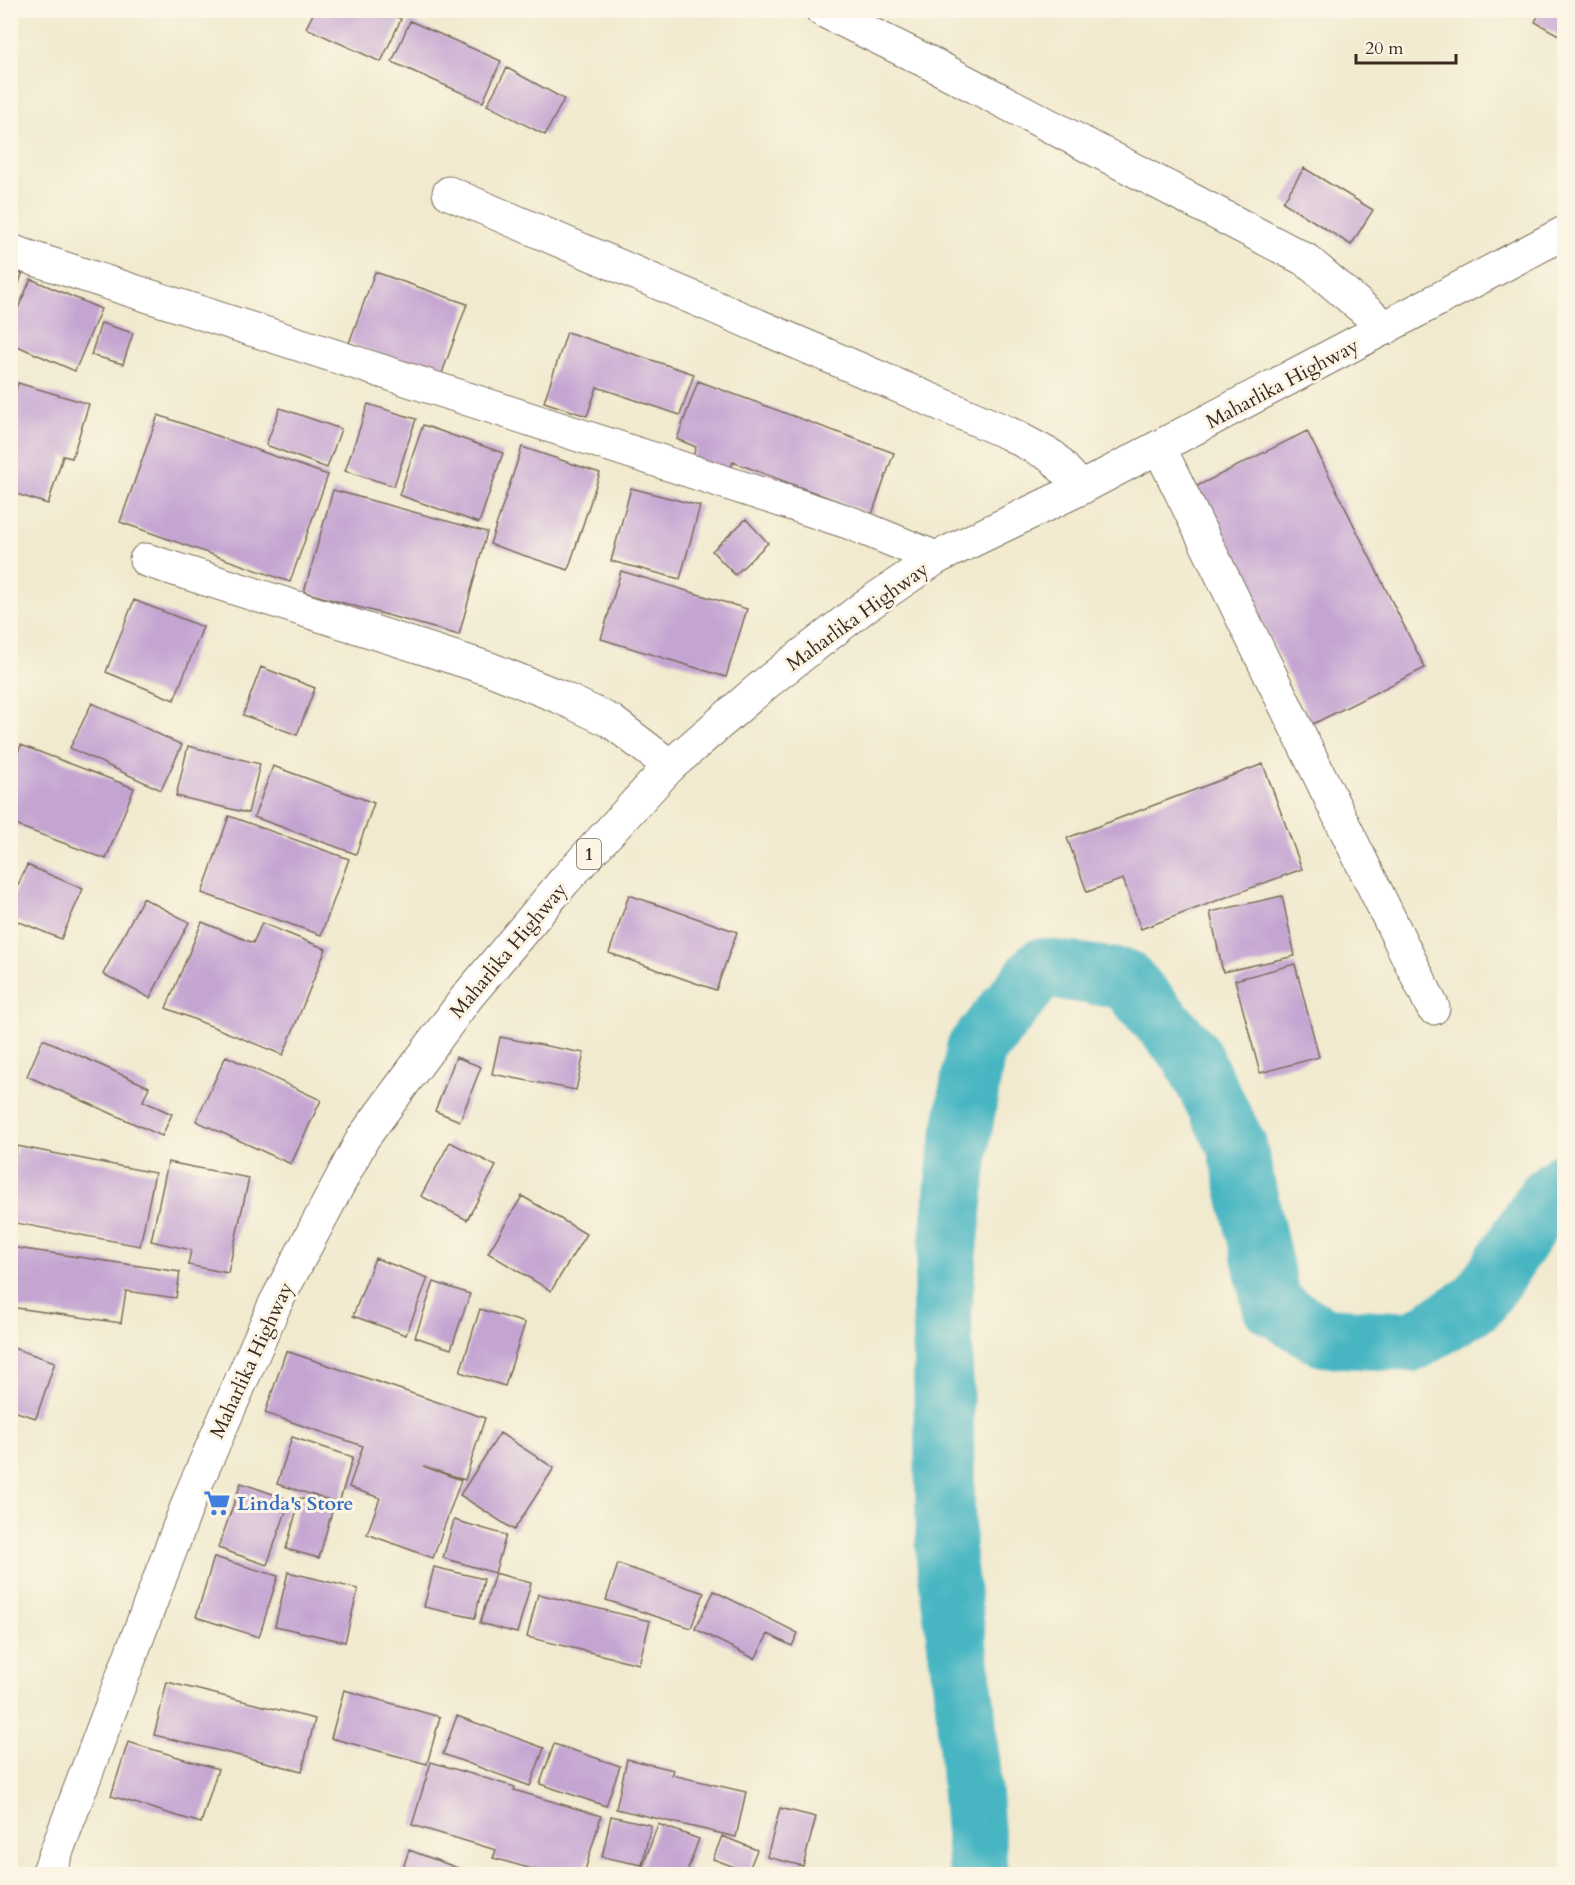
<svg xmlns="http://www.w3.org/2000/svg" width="1575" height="1885" font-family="Cardo,serif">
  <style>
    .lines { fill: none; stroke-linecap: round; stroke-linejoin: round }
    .river { stroke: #47b6c2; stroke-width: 60 }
    .building { fill: #c4a5d2 }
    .minor-casing { stroke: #7b6d5c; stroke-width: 35 }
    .major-casing { stroke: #7b6d5c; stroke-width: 35 }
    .minor { stroke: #fff; stroke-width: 33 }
    .major { stroke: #fff; stroke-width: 33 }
    .labels { text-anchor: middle; stroke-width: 6; stroke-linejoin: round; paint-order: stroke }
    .shield { fill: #fcf5e5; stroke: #75675a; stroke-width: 1.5 }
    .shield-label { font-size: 18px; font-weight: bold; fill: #3b2a1e }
    .street-label { font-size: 20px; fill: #3b2a1e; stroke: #fcf5e5 }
    .shop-label { font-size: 20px; font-weight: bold; fill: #366cbe; stroke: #fcf5e5; text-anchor: start }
  </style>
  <rect width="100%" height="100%" fill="#fcf5e5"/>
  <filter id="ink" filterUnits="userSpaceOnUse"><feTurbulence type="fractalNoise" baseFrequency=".0167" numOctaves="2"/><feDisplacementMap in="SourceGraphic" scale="12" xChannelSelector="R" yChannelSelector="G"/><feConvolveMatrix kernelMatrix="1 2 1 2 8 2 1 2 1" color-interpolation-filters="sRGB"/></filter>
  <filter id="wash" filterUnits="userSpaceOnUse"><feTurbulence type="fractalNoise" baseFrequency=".008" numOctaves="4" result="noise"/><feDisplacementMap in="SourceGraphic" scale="24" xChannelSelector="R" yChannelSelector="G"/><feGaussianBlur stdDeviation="1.35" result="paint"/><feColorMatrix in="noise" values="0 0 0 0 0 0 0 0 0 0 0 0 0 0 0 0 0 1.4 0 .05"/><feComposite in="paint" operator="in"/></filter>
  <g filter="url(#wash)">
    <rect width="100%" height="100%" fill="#f1eacf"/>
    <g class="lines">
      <path class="river" d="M978,1874L965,1704L946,1561L942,1305L958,1156L976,1049L1041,968L1125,979L1190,1053L1237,1146L1272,1306L1324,1337L1412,1342L1478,1302L1547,1197L1564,1183"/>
    </g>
    <g id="blocks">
      <path class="building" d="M315,10H384L401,19L381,62L306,28Z
        M1541,10H1564V38L1535,22Z
        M410,21L501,61L483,102L392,62Z
        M507,68L564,99L545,135L487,105Z
        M1304,168L1373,210L1351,245L1283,202Z
        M10,271L22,274L11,309H10Z
        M375,272L467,304L441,376L349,343Z
        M31,279L101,309L75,371L10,343V326Z
        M101,323L133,333L123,364L91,355Z
        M567,332L694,374L680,415L597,387L587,416L544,402Z
        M698,381L894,453L872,514L733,462L728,475L691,462L696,447L677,439Z
        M18,383L89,404L72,458L63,456L48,504L10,492V408Z
        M368,404L416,419L394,486L345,471Z
        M280,408L341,429L327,468L266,445Z
        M158,415L328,475L290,582L120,522Z
        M423,425L503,453L479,523L399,495Z
        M1307,431L1425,668L1313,724L1195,487Z
        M522,447L600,473L568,570L490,544Z
        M631,488L700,506L680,579L611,561Z
        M333,490L487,532L459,635L304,592Z
        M746,519L768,543L735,575L712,551Z
        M621,571L747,609L726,677L601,639Z
        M134,600L203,627L174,700L106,672Z
        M261,667L315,688L297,735L243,715Z
        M92,703L182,745L161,790L70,748Z
        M21,745L134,788L106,859L10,823V773Z
        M188,746L260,764L248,813L176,796Z
        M1263,764L1302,869L1141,929L1123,879L1087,892L1067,838Z
        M273,766L374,803L356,854L254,817Z
        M229,816L349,859L321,935L202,893Z
        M27,865L83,889L61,939L10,918V903Z
        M629,895L737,932L716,990L609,953Z
        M1282,896L1295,956L1223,972L1210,912Z
        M143,898L189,922L150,998L103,974Z
        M202,922L253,943L262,923L326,949L283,1055L166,1008Z
        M1295,964L1319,1057L1260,1073L1235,980Z
        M500,1037L584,1053L576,1090L492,1074Z
        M43,1039L149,1087L143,1101L172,1114L162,1136L27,1076Z
        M226,1056L321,1100L291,1164L196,1121Z
        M456,1057L481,1067L460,1121L435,1111Z
        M450,1142L496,1166L467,1220L421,1196Z
        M17,1146L155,1173L140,1246L10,1222V1179Z
        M168,1162L249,1178L228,1273L188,1265L191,1250L151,1241Z
        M522,1196L586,1234L551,1291L488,1253Z
        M10,1247L180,1272L176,1298L126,1291L121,1323L10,1307Z
        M375,1258L428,1278L406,1335L353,1316Z
        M434,1282L470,1294L451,1349L415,1337Z
        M480,1309L525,1323L505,1386L460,1372Z
        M10,1347L55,1362L36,1418L10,1410Z
        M286,1351L485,1418L465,1480L423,1466L461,1480L433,1558L367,1534L380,1498L349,1487L363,1446L265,1413Z
        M500,1433L554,1468L514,1530L460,1495Z
        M292,1437L353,1457L339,1503L277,1484Z
        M241,1483L290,1500L267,1565L218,1548Z
        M300,1498L333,1508L319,1558L286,1549Z
        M454,1520L506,1535L495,1573L443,1558Z
        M214,1557L278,1576L259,1637L196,1617Z
        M618,1564L704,1593L691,1628L606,1600Z
        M434,1567L484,1579L475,1618L424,1607Z
        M288,1572L358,1589L345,1642L275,1626Z
        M495,1573L531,1583L517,1633L480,1623Z
        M714,1591L798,1633L792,1646L768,1634L755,1659L695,1629Z
        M538,1594L650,1621L639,1664L527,1637Z
        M167,1682L315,1719L302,1771L154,1735Z
        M344,1690L440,1717L427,1764L331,1738Z
        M457,1716L544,1748L530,1786L443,1754Z
        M128,1742L218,1769L201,1823L111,1796Z
        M554,1744L620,1766L606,1806L540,1784Z
        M627,1759L674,1770L672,1775L746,1792L736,1837L616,1809Z
        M431,1762L515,1787L514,1790L601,1816L584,1874H550L493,1858L496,1850L412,1825Z
        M780,1808L816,1817L803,1866L767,1857Z
        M611,1816L651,1825L642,1865L602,1857Z
        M658,1824L699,1839L686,1874H640Z
        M722,1836L757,1850L748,1872L713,1859Z
        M409,1850L474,1874H401Z"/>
    </g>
  </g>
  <g filter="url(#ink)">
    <use href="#blocks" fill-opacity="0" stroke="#7b6d5c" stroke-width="1.5"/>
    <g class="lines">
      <defs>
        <path id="minor" d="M822,10L928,62L1306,260L1386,328
          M449,193L1008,433L1053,457L1081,488
          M10,251L848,522L936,558
          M1159,447L1433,1008
          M146,560L490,669L560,697L611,721L670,766"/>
        <path id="major" d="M48,1874L192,1493L275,1304L363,1138L467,997L565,880L670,766L765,684L864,607L936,558L1081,488L1564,233"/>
      </defs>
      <use href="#minor" class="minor-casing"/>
      <use href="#major" class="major-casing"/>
      <use href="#minor" class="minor"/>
      <use href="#major" class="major"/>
    </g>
  </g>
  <defs>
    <symbol id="supermarket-bare" viewBox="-9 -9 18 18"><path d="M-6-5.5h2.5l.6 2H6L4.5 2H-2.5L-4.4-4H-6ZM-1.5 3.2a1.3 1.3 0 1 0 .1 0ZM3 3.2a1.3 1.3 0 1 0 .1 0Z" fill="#3f7fe0" stroke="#fcf5e5" stroke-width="2.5" paint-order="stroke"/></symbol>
  </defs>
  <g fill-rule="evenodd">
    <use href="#supermarket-bare" x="198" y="1484" width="38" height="38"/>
  </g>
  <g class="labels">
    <rect class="shield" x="577" y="839" width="24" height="30" rx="4.5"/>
    <g class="shield-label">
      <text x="589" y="860">1</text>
    </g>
    <g class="street-label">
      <text transform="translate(1282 383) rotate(-28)" y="7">Maharlika Highway</text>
      <text transform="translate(857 616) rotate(-36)" y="7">Maharlika Highway</text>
      <text transform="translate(508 950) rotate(-50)" y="7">Maharlika Highway</text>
      <text transform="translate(251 1360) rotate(-65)" y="7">Maharlika Highway</text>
    </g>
    <g class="shop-label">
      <text x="237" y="1510">Linda's Store</text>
    </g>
  </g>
  <rect width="1575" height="1885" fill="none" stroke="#fcf5e5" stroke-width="36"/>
  <path d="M1356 54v9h100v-9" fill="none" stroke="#3b2a1e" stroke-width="3"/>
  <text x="1365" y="54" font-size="18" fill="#3b2a1e" stroke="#fcf5e5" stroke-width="4.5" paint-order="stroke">20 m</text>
</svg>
